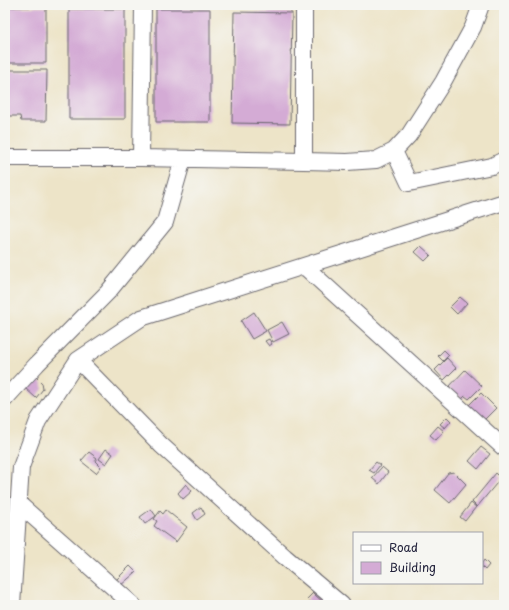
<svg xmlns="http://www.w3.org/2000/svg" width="509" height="610" font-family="'Playpen Sans',sans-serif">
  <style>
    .building { fill: #d4abd5 }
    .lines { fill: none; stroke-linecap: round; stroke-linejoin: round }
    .minor-casing { stroke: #69666c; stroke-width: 18 }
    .minor { stroke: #fff; stroke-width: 16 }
  </style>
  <rect width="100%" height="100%" fill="#f6f6f2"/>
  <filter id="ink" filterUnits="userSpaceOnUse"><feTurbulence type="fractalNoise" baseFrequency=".025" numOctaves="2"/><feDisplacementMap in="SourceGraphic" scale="8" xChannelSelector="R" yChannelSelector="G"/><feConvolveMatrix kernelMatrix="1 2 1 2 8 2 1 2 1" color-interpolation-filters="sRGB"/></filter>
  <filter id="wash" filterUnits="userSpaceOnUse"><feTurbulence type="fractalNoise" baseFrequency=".012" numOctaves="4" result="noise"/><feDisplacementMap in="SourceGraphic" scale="16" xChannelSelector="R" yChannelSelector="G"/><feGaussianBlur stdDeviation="0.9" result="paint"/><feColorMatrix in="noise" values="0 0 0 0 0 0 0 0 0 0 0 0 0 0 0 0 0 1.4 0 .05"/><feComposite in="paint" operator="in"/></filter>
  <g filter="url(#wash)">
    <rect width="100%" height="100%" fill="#ede4c8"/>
    <g id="blocks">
      <path class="building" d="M5,7H46V63H5Z
        M69,9H125V119H69Z
        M156,9H210V122H156Z
        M234,12L292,13L290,124L232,123Z
        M5,70H47L46,121H21L20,116H5Z
        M421,246L431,255L425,261L415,252Z
        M460,297L467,303L457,314L450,307Z
        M254,312L266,331L252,339L241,321Z
        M282,322L289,334L273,342L267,330Z
        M269,339L272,344L269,346L265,341Z
        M444,350L449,355L443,361L438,356Z
        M447,358L456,368L444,380L435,370Z
        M465,370L482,386L469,399L465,396L462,399L457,394L456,396L448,388Z
        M36,377L42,383L43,389L36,398L25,388L32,378Z
        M481,393L496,408L482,422L467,407Z
        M447,417L451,421L445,428L440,424Z
        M438,426L444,431L436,440L430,435Z
        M481,447L490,454L478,469L469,461Z
        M106,449L113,454L106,464L99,459Z
        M89,452L97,458L95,461L101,467L96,473L81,461Z
        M376,462L380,465L374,473L369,470Z
        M382,467L388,472L379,484L372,478Z
        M454,472L466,484L450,503L435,490L448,473Z
        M496,473L501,478L477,507L472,502Z
        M186,484L192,491L183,499L178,493Z
        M471,503L476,507L465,521L460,517Z
        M201,507L205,514L197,520L193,513Z
        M151,509L156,516L145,524L140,517Z
        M166,510L187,527L176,542L154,526L157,521L154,519L160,511L163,514Z
        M484,560L489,565L485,570L482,567V563Z
        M130,566L136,572L120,586L115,581Z
        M313,593L326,605H313L307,599Z"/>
    </g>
  </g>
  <g filter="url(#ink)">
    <use href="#blocks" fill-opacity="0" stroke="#69666c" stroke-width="1"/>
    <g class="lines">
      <defs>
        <path id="minor" d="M304,5V161L347,162L376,160L394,151L409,135L443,82L473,27L481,5
          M394,151L409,183L492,166L504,160
          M5,158H141L304,161
          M141,158L143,5
          M304,266L504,448
          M78,360L161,445L285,557L342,605
          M5,399L37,364L108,292L165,222L183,159
          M19,504L133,605
          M12,605L21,467L38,421L78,360L141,318L504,202"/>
      </defs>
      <use href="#minor" class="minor-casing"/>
      <use href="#minor" class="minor"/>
    </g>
  </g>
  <rect width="509" height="610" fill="none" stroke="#f6f6f2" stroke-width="20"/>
  <rect x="353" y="532" width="130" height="52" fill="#f6f6f2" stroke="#a1a1a9"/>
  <rect x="361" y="545" width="20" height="6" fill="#ffffff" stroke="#a1a1a9"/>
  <text x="389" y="552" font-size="12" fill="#22223b">Road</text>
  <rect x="361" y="562" width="20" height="12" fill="#d4abd5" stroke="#a1a1a9"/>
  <text x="389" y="572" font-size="12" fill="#22223b">Building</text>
</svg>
